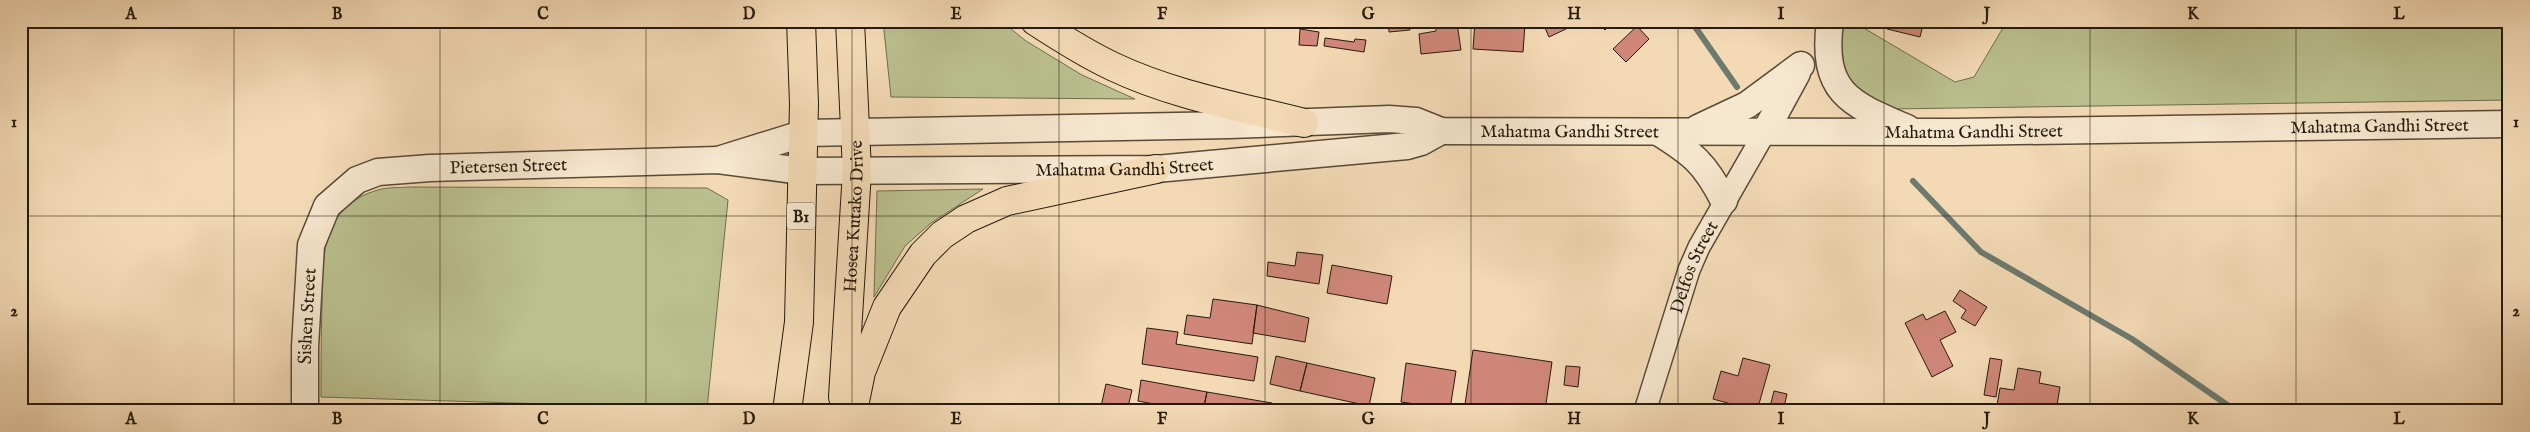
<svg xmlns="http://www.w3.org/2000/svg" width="2530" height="432" font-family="'IM FELL English',serif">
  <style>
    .green { fill: #bac08e; stroke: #706d4e }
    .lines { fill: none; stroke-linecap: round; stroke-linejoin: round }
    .stream { stroke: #6c7a6f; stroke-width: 6 }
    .building { fill: #d0877a; stroke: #251a0d }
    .minor-casing { stroke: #584a37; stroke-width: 24 }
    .tertiary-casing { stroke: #584a37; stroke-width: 29 }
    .primary-casing { stroke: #251a0d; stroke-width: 30 }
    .minor { stroke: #f7e7cf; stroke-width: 21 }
    .tertiary { stroke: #f7e7cf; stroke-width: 26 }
    .primary { stroke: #f3dab5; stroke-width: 28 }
    .grid { fill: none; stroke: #251a0d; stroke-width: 1; stroke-opacity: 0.55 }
    .labels { text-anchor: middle; stroke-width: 5; stroke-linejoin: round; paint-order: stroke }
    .shield { fill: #f7e7cf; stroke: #645847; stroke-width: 1 }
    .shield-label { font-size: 16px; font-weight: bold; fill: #251a0d }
    .street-label { font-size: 18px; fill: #251a0d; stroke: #f7e7cf }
    .neatline { fill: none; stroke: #251a0d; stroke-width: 2 }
    .grid-label { font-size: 16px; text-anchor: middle; font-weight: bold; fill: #251a0d }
  </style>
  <rect width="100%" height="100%" fill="#f3dab5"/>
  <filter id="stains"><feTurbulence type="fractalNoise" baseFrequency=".004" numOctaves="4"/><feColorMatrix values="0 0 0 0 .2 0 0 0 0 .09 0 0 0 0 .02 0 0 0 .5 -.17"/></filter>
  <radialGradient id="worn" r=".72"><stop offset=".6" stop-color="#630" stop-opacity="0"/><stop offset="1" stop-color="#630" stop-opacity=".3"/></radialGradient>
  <path class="green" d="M883,21H1001L1026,41L1082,75L1135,99L891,97Z
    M1843,21H1852L1955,82L1974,77L2007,21H2509V100L1889,109L1848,88L1836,51Z
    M408,187L707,188L728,200L707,409L321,397C321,367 321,336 322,306C322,257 321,206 378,190C387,187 399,188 408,187Z
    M983,189L931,223L905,246L874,297L877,191Z"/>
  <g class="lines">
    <path class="stream" d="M1691,21L1737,87
      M1913,181L1981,252L2132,339L2236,411"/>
  </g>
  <path class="building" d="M1246,21H1268L1267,25Z
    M1388,21H1409L1410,30L1389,32Z
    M1475,21H1501L1500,26H1506V23L1525,24L1523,52L1473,49Z
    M1542,21H1564L1568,28L1549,37Z
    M1596,21H1613L1605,30Z
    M1889,21H1924L1920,37L1887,29Z
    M1457,23L1461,50L1421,54L1419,34L1436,31V25Z
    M1637,26L1649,39L1626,62L1613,49Z
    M1300,29L1319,32L1317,46L1299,45Z
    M1325,38L1354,42L1355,39L1366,40L1364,52L1324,46Z
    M1297,252L1323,255L1319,284L1267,276L1268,262L1295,266Z
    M1332,265L1392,276L1387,304L1327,293Z
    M1960,290L1987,307L1975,326L1961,318L1966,310L1953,301Z
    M1213,299L1257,305L1252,344L1184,334L1187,315L1210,318Z
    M1257,305L1309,318L1305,342L1253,333Z
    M1945,311L1956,332L1940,340L1953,366L1932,377L1905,323L1923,314L1926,320Z
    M1147,328L1178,332L1176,344L1258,357L1254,381L1142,364Z
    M1473,350L1552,362L1545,411H1464Z
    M1276,356L1307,363L1300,391L1270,384Z
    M1743,358L1770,365L1757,411L1713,399L1721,371L1738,376Z
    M1990,358L2002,360L1996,397L1984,395Z
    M1307,363L1375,378L1369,406L1300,391Z
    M1406,363L1456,371L1450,409L1401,402Z
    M1566,366L1580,367L1578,387L1564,385Z
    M2018,368L2041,372L2039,383L2060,387L2056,411H1996L2000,388L2014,390Z
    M1141,380L1207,392L1203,411H1191L1138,401Z
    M1106,384L1132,390L1127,411H1100Z
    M1774,391L1787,394L1783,411H1769Z
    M1207,392L1272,403L1271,411H1203Z
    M1293,407L1310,411H1292Z"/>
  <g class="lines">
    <defs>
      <g id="minor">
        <path id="s1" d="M1645,411L1689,270L1699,247L1765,132"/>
      </g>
      <g id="tertiary">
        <path d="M1830,21C1821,92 1848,103 1907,128"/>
        <path d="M1698,128L1747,105L1801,65"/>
        <path d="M1658,132C1693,154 1705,163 1724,201"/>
        <path d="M1765,132L1797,73"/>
        <path id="s2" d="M718,160L805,133L1230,125L1389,119L1416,121L1441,131L1955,132L2509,124"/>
        <path id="s3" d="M305,411V347L311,245L327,206L357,180L378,172L430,168L718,160L802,171L1156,169L1407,146L1421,142L1441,131"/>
      </g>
      <g id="primary">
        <path d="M1035,21C1061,38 1086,54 1114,67C1173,95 1241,107 1304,123"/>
        <path id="s4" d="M843,397L857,171L850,21"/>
        <path d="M787,411L799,322L804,104L801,21"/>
        <path d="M853,411L861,372L887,307L923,254L942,235L966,219L1007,201L1156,169"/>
      </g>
    </defs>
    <use href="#minor" class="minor-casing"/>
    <use href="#tertiary" class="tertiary-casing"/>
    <use href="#primary" class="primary-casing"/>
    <use href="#minor" class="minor"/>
    <use href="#tertiary" class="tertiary"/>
    <use href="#primary" class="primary"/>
  </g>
  <path class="grid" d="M234,21V411M440,21V411M646,21V411M852,21V411M1059,21V411M1265,21V411M1471,21V411M1678,21V411M1884,21V411M2090,21V411M2296,21V411M21,216H2509"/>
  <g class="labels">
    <rect class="shield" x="787" y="202.5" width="28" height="27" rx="4"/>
    <g class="shield-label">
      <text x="801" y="222">B1</text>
    </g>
    <g class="street-label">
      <text dy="6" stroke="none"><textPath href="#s2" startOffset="1668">Mahatma Gandhi Street</textPath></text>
      <text dy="6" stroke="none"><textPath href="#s2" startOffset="858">Mahatma Gandhi Street</textPath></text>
      <text dy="6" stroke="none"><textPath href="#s2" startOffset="1262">Mahatma Gandhi Street</textPath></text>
      <text dy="6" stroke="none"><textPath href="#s3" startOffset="401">Pietersen Street</textPath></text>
      <text dy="6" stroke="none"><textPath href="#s3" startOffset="1018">Mahatma Gandhi Street</textPath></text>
      <text dy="6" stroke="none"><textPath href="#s4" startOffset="181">Hosea Kutako Drive</textPath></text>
      <text dy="6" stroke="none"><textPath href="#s1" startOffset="152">Delfos Street</textPath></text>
      <text dy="6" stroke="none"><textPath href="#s3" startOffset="95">Sishen Street</textPath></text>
    </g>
  </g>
  <rect width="2530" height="432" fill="none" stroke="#f3dab5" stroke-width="55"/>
  <rect x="28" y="28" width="2474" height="376" class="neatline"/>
  <g class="grid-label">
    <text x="131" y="19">A</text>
    <text x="337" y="19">B</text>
    <text x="543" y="19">C</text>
    <text x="749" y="19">D</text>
    <text x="956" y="19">E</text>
    <text x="1162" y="19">F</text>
    <text x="1368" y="19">G</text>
    <text x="1574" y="19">H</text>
    <text x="1781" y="19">I</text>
    <text x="1987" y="19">J</text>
    <text x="2193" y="19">K</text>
    <text x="2399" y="19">L</text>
    <text x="14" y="127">1</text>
    <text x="2516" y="127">1</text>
    <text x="14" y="316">2</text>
    <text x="2516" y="316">2</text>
    <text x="131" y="424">A</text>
    <text x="337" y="424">B</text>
    <text x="543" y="424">C</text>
    <text x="749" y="424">D</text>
    <text x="956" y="424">E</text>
    <text x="1162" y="424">F</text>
    <text x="1368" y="424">G</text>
    <text x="1574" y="424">H</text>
    <text x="1781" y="424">I</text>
    <text x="1987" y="424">J</text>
    <text x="2193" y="424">K</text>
    <text x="2399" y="424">L</text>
  </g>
  <rect width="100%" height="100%" filter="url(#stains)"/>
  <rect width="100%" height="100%" fill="url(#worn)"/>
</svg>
